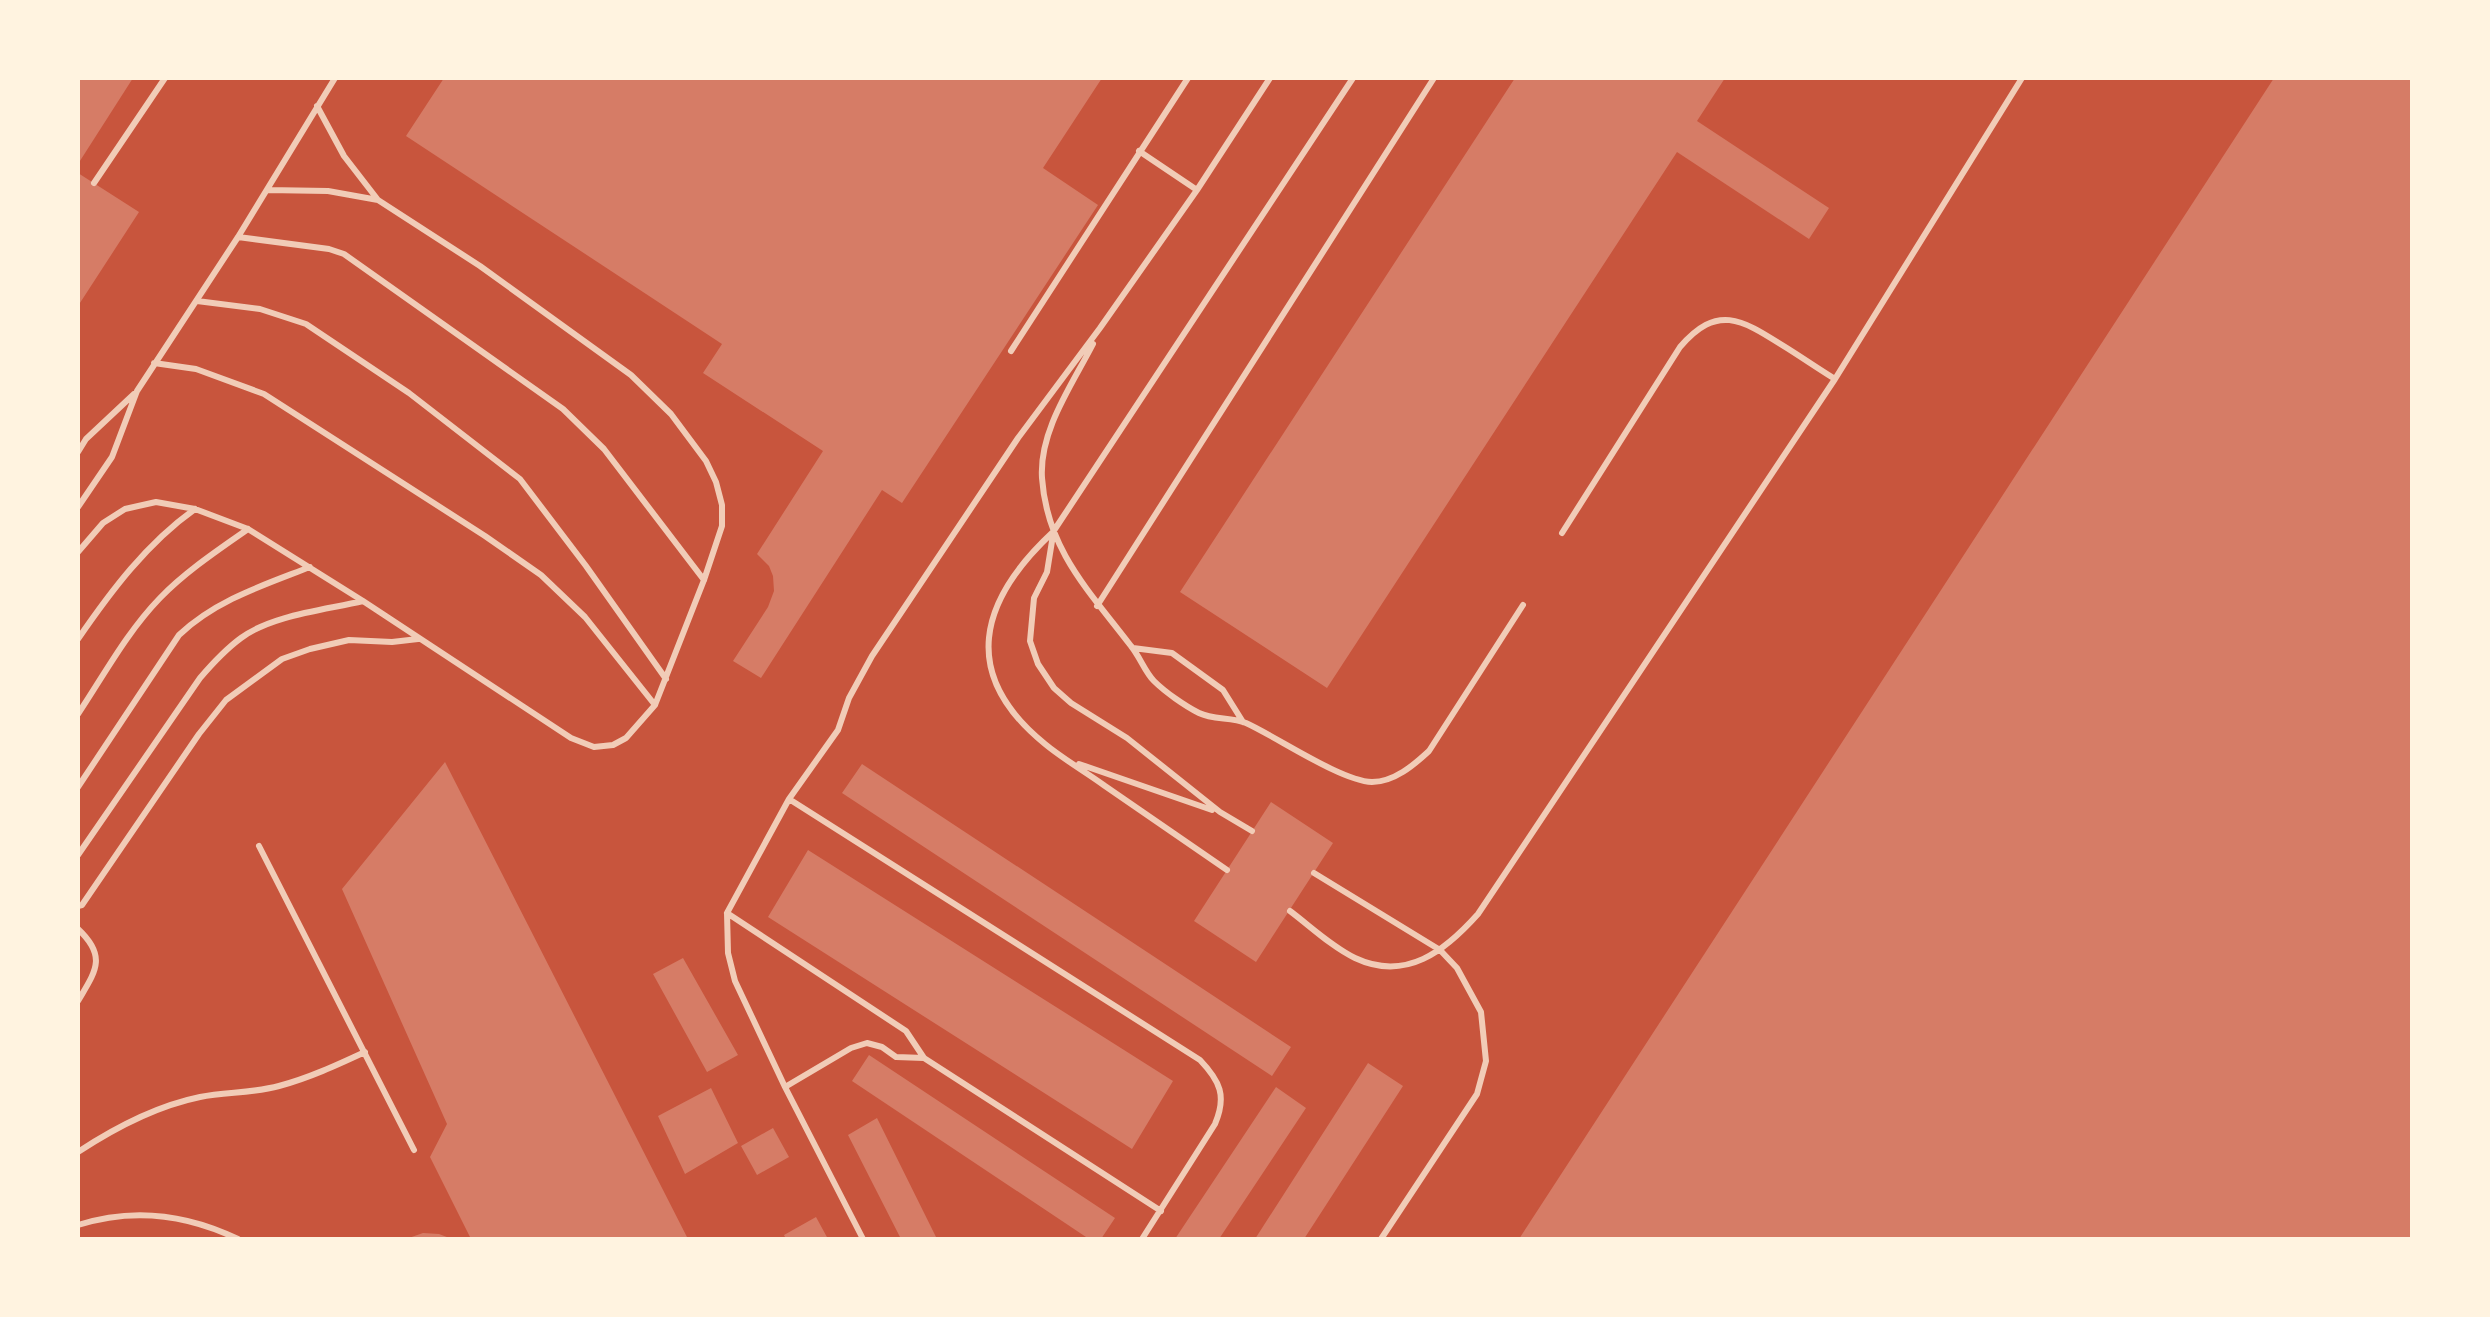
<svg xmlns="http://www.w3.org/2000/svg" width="2490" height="1317" font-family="Poppins,sans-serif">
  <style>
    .building { fill: #d67c66 }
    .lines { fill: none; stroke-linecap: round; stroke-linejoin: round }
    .service { stroke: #f1ccb7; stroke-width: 6 }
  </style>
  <rect width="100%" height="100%" fill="#c8553d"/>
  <path class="building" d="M78,78H133L78,164Z
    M444,78H1102L1043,168L1098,205L902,503L882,490L761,678L733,661L768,607L774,591L773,576L769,566L757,554L823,451L703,373L722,344L406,136Z
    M1515,78H1725L1697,121L1829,208L1809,239L1677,152L1327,688L1180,592Z
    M2274,78H2412V1239H1519Z
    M78,173L139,212L78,306Z
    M445,762L688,1239H471L430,1157L447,1124L342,889Z
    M862,764L1291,1047L1272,1076L842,793Z
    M1271,802L1333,843L1256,962L1194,921Z
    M808,850L1173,1081L1132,1149L768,917Z
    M683,958L738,1055L707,1072L653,974Z
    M869,1055L1115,1218L1101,1239H1089L852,1081Z
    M1368,1063L1403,1086L1304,1239H1255Z
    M1276,1087L1306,1108L1219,1239H1175Z
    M711,1088L738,1143L685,1174L658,1116Z
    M877,1118L937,1239H901L848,1135Z
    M773,1128L789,1157L757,1175L741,1146Z
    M816,1217L828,1239H786L784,1235Z
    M423,1233L439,1234L452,1239H406Z"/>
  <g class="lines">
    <path class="service" d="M317,106L344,156L378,200
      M1139,151L1197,190
      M94,183L165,78
      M238,237L329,249L344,254L563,409L604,449L704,580
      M197,301L260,309L306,324L409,393L520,479L586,566L666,679
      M1093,344C1072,385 1039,431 1042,478C1047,550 1090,592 1131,646C1140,657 1145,672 1154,681C1165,692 1185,706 1199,713C1213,720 1231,717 1246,723C1277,737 1341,781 1372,782C1394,782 1414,765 1429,751L1523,605
      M1011,351L1188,78
      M154,363L196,369L264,394L485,536L541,575L585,617L655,705
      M78,452L86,439L134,394
      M78,507L112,457L137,391L238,237L335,78
      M1562,533L1680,347C1717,304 1741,319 1782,345C1800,356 1817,368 1835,379
      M1053,535L1047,572L1034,598L1030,641L1038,664L1054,688L1071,703L1127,738L1220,812L1252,831
      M78,552L103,523L125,509L156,502L195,509L248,529L363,601L571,738L594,747L613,745L626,738L655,705L704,580L722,526V505L716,482L706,461L671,414L631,375L480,266L378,200L328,191L267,190
      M1097,606L1434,78
      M78,639C111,591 147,543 195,509
      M1133,648L1172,653L1223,690L1243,722
      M78,714C104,675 127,632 160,598C185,572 218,550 248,529
      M1079,764L1212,810
      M78,787L179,635C216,600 264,585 310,567
      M789,799L1200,1060C1220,1081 1227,1096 1215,1124L1142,1239
      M259,846L414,1150
      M78,855L200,678C212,664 226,649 241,638C272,615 325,610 363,601
      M1227,870C1186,842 1146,814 1105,786C1086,772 1063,759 1045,744C959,674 979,601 1053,532L1353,78
      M1314,873L1440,950L1457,968L1481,1012L1486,1061L1477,1094L1381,1239
      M78,906L82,905L199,734L226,700L282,659L310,649L349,640L392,642L418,639
      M1290,911C1310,926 1332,947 1355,958C1406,982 1445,951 1478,914L1835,379L2022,78
      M727,913L906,1031L924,1058L1161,1211
      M78,929C108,957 95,972 78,1001
      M785,1087L851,1048L867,1043L882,1047L896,1057L924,1058
      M78,1152C116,1127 156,1106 200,1097C226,1092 254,1093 279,1086C309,1078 337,1065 365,1052
      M78,1225C134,1207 186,1214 238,1239
      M863,1239L785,1087L735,981L728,953L727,913L789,799L838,730L849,698L872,656L1018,438L1100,328L1197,190L1270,78"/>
  </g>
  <rect width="2490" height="1317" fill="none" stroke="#fff3e0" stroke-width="160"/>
</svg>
